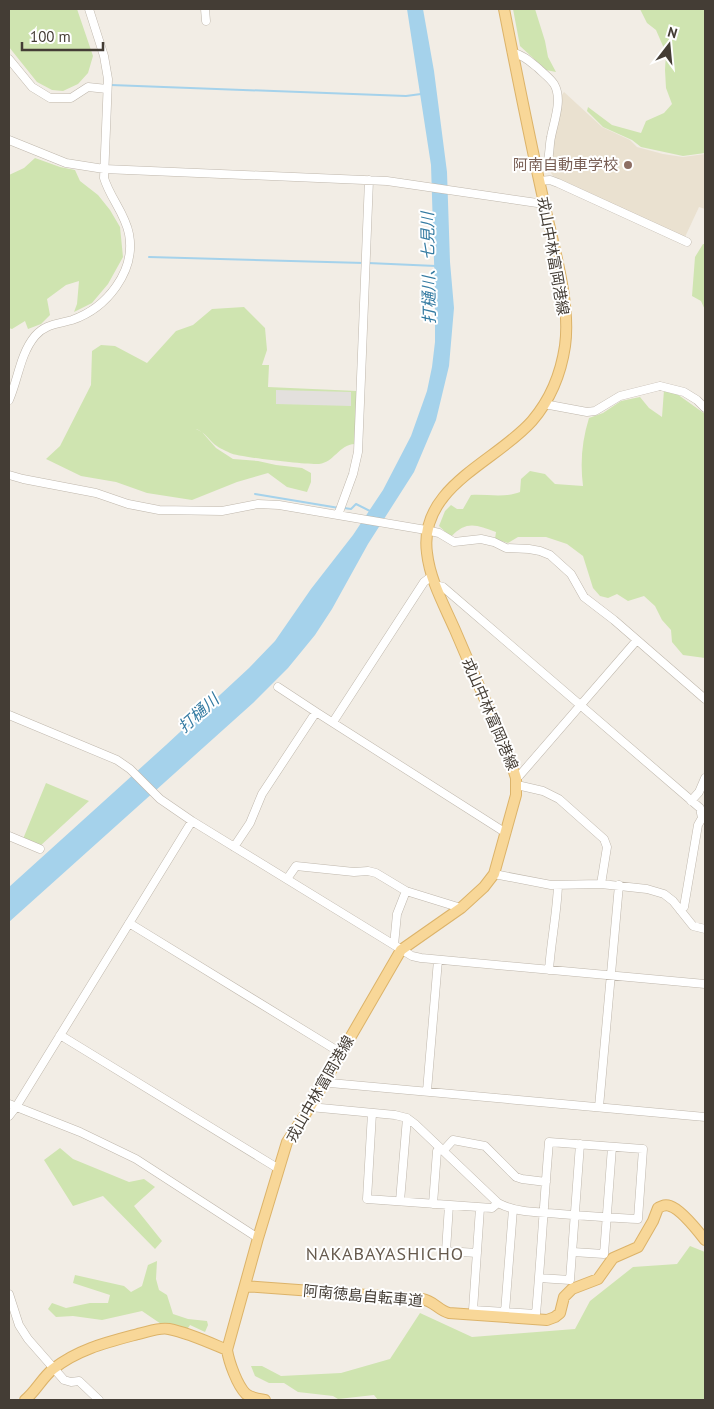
<svg xmlns="http://www.w3.org/2000/svg" width="714" height="1409" font-family="'PT Sans','Noto Sans JP',sans-serif">
  <style>
    .education { fill: #eae1d0 }
    .green { fill: #cfe4b0 }
    .parking { fill: #e3e0dd }
    .water { fill: #a5d2eb }
    .lines { fill: none; stroke-linecap: round; stroke-linejoin: round }
    .stream { stroke: #a5d2eb; stroke-width: 2 }
    .minor-casing { stroke: #bfb7ac; stroke-width: 9 }
    .major-casing { stroke: #dcb369; stroke-width: 12 }
    .minor { stroke: #fff; stroke-width: 8 }
    .major { stroke: #f8d798; stroke-width: 10 }
    .education-dot { fill: #8d6e63; stroke: #fff; stroke-width: 2 }
    .labels { text-anchor: middle; stroke-width: 4; stroke-linejoin: round; paint-order: stroke }
    .education-label { font-size: 15px; fill: #785e54; stroke: #fff; text-anchor: end }
    .street-label { font-size: 15px; fill: #443d35; stroke: #fff }
    .water-label { font-size: 16px; font-style: italic; fill: #337aa1; stroke: #fff }
    .quarter-label { font-size: 18px; letter-spacing: 1px; fill: #665a4d; stroke: #fff }
  </style>
  <rect width="100%" height="100%" fill="#f2ede5"/>
  <path class="education" d="M564,92L602,127L630,140L637,147L663,154L683,157L705,154V209L699,207L685,237L553,176L551,173V153L561,96Z"/>
  <path class="green" d="M9,9H77L93,56L88,73L78,84L63,91L52,90L37,82L9,47Z
    M513,9H535L545,41L548,57L556,72L546,70L520,46Z
    M640,9H705V153L683,156L641,147L632,140L603,127L587,111L588,107L612,125L641,133L646,121L664,113L672,104L666,88L665,70L666,53L656,30L647,23Z
    M35,158L60,167L75,170L80,181L98,195L110,210L120,227L123,257L108,284L92,303L74,312L77,304L79,281L66,285L47,299L50,315L41,324L28,329L25,321L12,329L9,328V175L24,168Z
    M703,244H705V310L701,301L692,296L695,257Z
    M244,307L265,328L267,350L262,365H269L268,387L357,391L355,444C338,445 335,462 319,464C307,465 238,457 230,453C224,450 217,447 213,443C207,437 203,431 196,429L202,432L216,448L233,459L258,461L276,465L302,468L311,473V482L307,492L287,487L268,473L237,482L192,500L147,493L116,482L81,476L46,459L60,446L91,385L92,351L101,345L115,346L147,363L176,331L193,325L212,309Z
    M664,390L677,394L705,414V658L683,655L672,642L671,630L662,620L655,606L644,596L628,601L617,594L608,598L600,596L593,588L583,556L567,544L546,537H518L508,543L495,539L496,532C477,525 466,520 451,537L439,526L445,511L451,505L457,509H463L471,495C487,494 505,498 520,492L521,479L530,471L545,474L555,484L583,486C580,463 582,440 589,418L603,413L621,401L640,397L649,408L662,417Z
    M46,783L89,801L39,847L23,839Z
    M60,1148L73,1159L129,1182L144,1179L155,1187L134,1206L162,1241L155,1249L103,1196L73,1206L44,1160Z
    M690,1246L705,1252V1400H378L374,1395L338,1399L333,1396L298,1392L284,1383H269L255,1376L251,1366H262L281,1376L341,1373L390,1359L420,1313L472,1337L575,1329L590,1301L633,1267L677,1264Z
    M157,1261L156,1279L159,1290L167,1295L173,1314L188,1319L207,1321L208,1325L205,1332L190,1325L186,1331L164,1326L142,1311L102,1320L73,1316L56,1317L48,1309L52,1303L66,1308L90,1303H108L110,1295L73,1283L75,1275L124,1286L131,1292L142,1286L148,1265Z"/>
  <path class="parking" d="M276,390L351,392V406L276,404Z"/>
  <path class="water" d="M407,9H423L434,71L447,172L450,262L454,308L449,366L436,420L414,472L368,544L332,609L315,635L288,668L253,703L9,922V887L166,745L249,668L275,641L311,589L353,535L383,490L411,436L427,391L432,367L435,342V292L431,165Z"/>
  <g class="lines">
    <path class="stream" d="M111,85L406,96L421,94
      M149,257L364,263
      M368,263L436,266
      M255,494L339,508
      M344,508L351,509L356,504L370,511"/>
    <defs>
      <path id="minor" d="M205,9L206,21
        M512,52C524,56 528,60 538,68C543,73 550,78 554,84C563,99 554,121 551,137C549,146 550,158 546,167L537,168
        M9,59L32,87L50,98H71L88,87L107,89
        M9,140L66,163L104,169L387,181L544,204
        M539,181L550,180L558,183L687,242
        M9,400C18,380 20,354 35,336C45,324 58,324 72,320C107,308 136,271 129,234C125,213 110,198 104,178L108,79L104,56L89,9
        M544,404L587,412L595,411L620,396L660,386L684,392L697,400L705,408
        M9,475L23,479L96,493L128,504L159,510L222,511L258,504L279,505L426,530L439,533L454,542L481,539L494,542L506,548L529,549L540,551L550,555L571,574L584,597L614,620L705,699
        M338,515L353,474L358,452L369,180
        M435,585L443,587L700,808L702,818L698,825L684,907L680,910
        M278,687L316,712
        M9,715L117,760L130,769L160,799L192,821L412,956L421,958L705,984
        M333,722L424,582L432,576
        M516,778L520,775L637,640
        M517,785L543,791L559,799L604,839L607,847L601,884
        M691,801L699,792L705,778
        M9,836L40,849
        M234,847L250,823L262,794L316,712L506,833
        M494,874L551,885L601,884L647,889L664,894L673,901L693,926L705,929
        M287,879L296,866L354,872L368,871L376,873L406,891L461,908
        M129,923L341,1053
        M394,945L397,914L406,891
        M549,970C551,941 557,913 558,885
        M60,1035L279,1169
        M325,1081L330,1083L705,1117
        M427,1091L438,960
        M9,1104L80,1132L136,1159L258,1238
        M310,1107L395,1115L407,1118L415,1124L498,1203C517,1213 539,1212 560,1214C586,1216 612,1218 638,1219L643,1149L549,1142C544,1200 541,1257 536,1314L473,1310L480,1208
        M599,1107L619,885
        M372,1113L367,1199L492,1208L498,1203
        M9,1116L16,1107L192,821
        M443,1151L453,1140L485,1146L516,1177L522,1179L546,1182
        M400,1201L407,1118
        M433,1204L437,1151L440,1148
        M449,1205L446,1251L477,1253
        M573,1252L604,1254L612,1147
        M539,1278L570,1280L580,1144
        M9,1294L19,1325L28,1339L64,1380L71,1382L79,1381L99,1400
        M505,1312L513,1209"/>
      <path id="major" d="M245,1286L422,1299C434,1301 438,1310 449,1313L547,1320L555,1317L560,1313L564,1297L572,1289L598,1279L613,1258L638,1247L653,1221L658,1208C662,1206 665,1204 670,1206C680,1209 698,1231 705,1240
        M227,1350L258,1238L287,1142L310,1107L401,950L461,908L484,887L494,874L516,795V778L509,756C491,714 473,672 455,630C444,605 430,580 427,553C418,487 496,462 532,421C550,400 561,373 565,346C571,304 554,248 545,207C530,141 517,75 504,9
        M227,1350C229,1362 237,1385 246,1394C251,1398 259,1399 265,1400
        M25,1400C36,1391 42,1378 53,1369C78,1349 108,1342 138,1334C148,1332 159,1327 169,1329C189,1333 208,1342 227,1350"/>
    </defs>
    <use href="#minor" class="minor-casing"/>
    <use href="#major" class="major-casing"/>
    <use href="#minor" class="minor"/>
    <use href="#major" class="major"/>
  </g>
  <circle class="education-dot" cx="628" cy="165" r="5"/>
  <g class="labels">
    <g class="education-label">
      <text x="618" y="170">阿南自動車学校</text>
    </g>
    <g class="street-label">
      <text transform="translate(553 256) rotate(80)" y="5">戎山中林富岡港線</text>
      <text transform="translate(490 714) rotate(67)" y="5">戎山中林富岡港線</text>
      <text transform="translate(320 1089) rotate(-60)" y="5">戎山中林富岡港線</text>
      <text transform="translate(363 1296) rotate(5)" y="5">阿南徳島自転車道</text>
    </g>
    <g class="water-label">
      <text transform="translate(428 268) rotate(-91)" y="6">打樋川、七見川</text>
      <text transform="translate(198 713) rotate(-42)" y="6">打樋川</text>
    </g>
    <g class="quarter-label">
      <text x="385" y="1260">NAKABAYASHICHO</text>
    </g>
  </g>
  <rect width="714" height="1409" fill="none" stroke="#443d35" stroke-width="20"/>
  <g transform="translate(669 45) rotate(16)" stroke="#ffffff" stroke-width="4" paint-order="stroke">
  <path d="M0-4L9 19L0 12L-9 19Z" fill="#443d35"/>
  <text y="-8" font-size="14" font-weight="bold" text-anchor="middle" fill="#443d35">N</text>
  </g>
  <path d="M22 42v8h81v-8" fill="none" stroke="#443d35" stroke-width="2.5"/>
  <text x="30" y="42" font-size="15" fill="#443d35" stroke="#ffffff" stroke-width="4" paint-order="stroke">100 m</text>
</svg>
